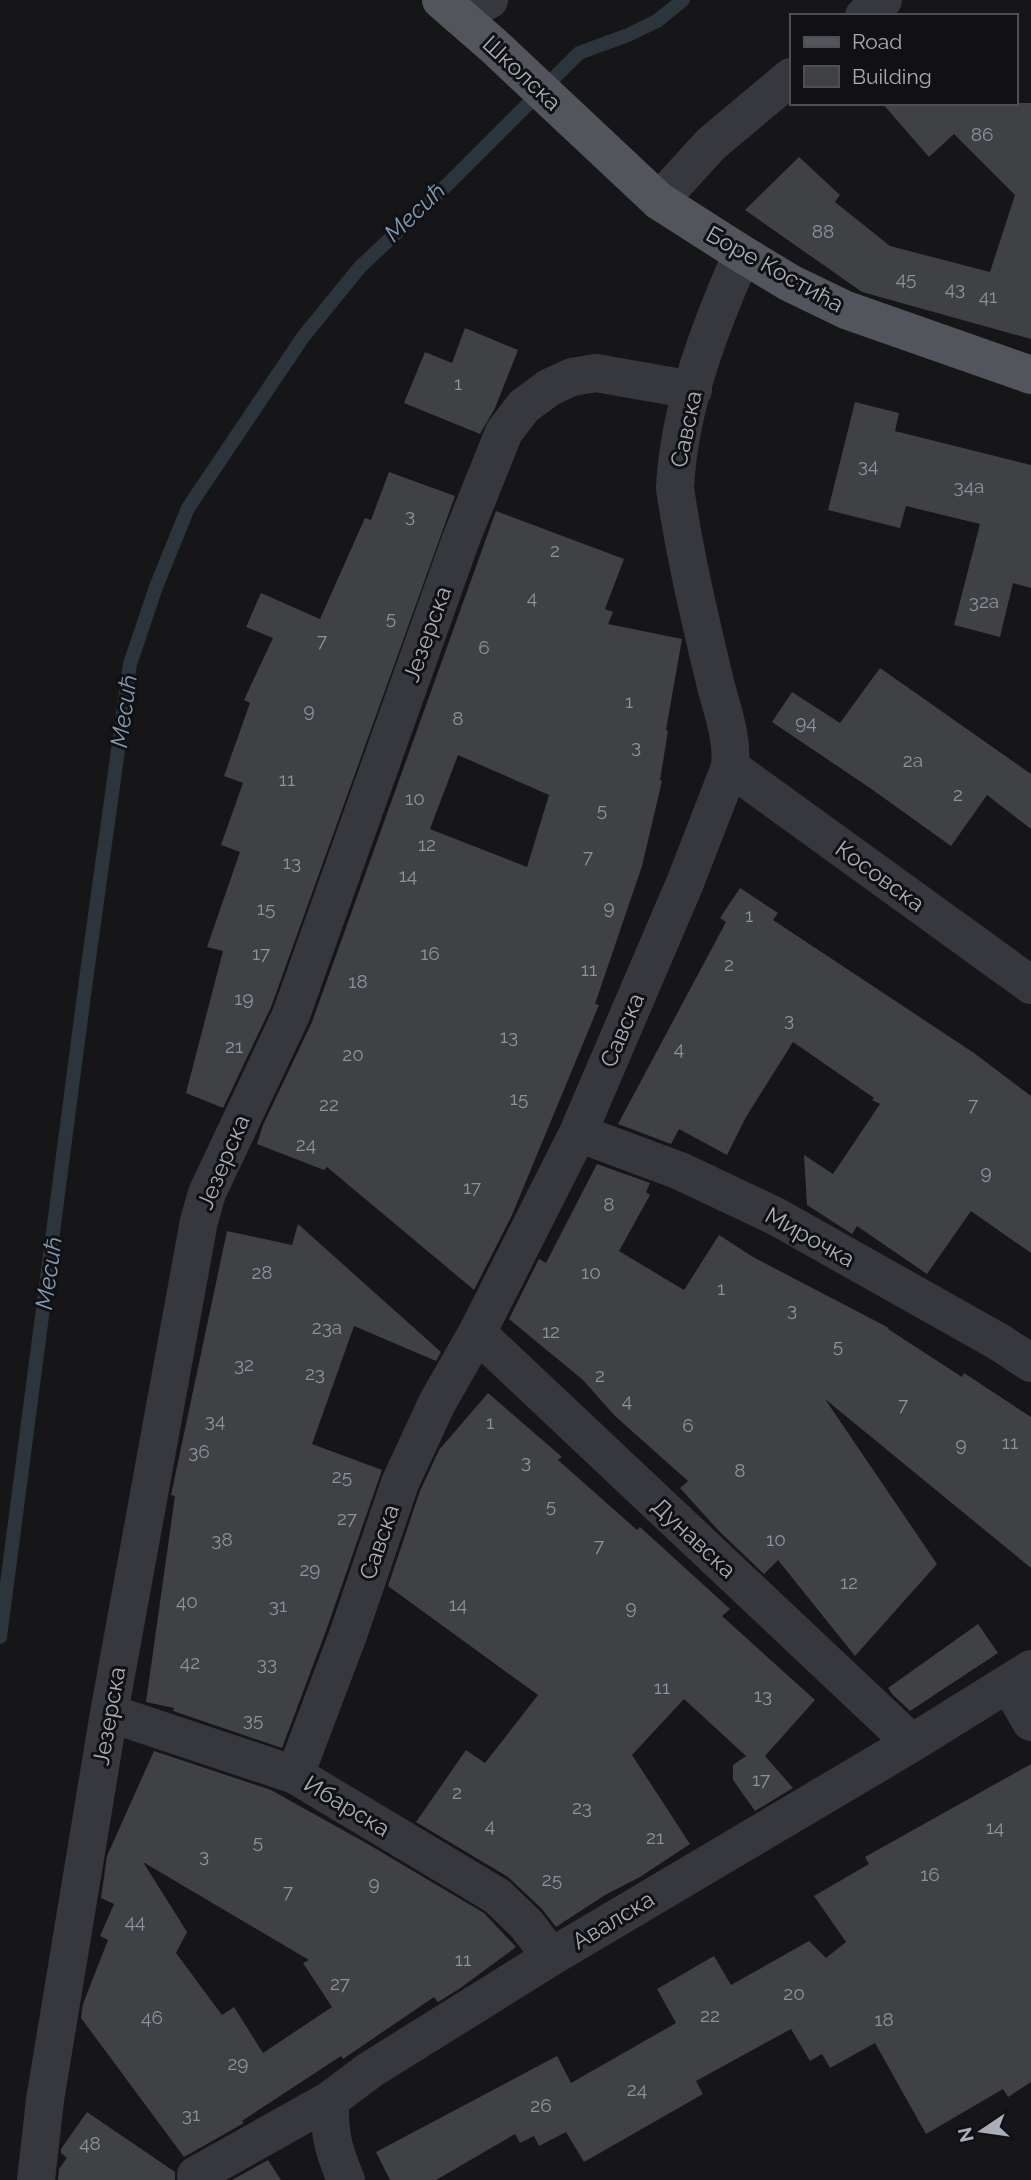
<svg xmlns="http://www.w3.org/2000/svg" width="1031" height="2180" font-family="Raleway,sans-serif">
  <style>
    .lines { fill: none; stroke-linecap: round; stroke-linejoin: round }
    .stream { stroke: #2c353c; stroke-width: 14 }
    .building { fill: #404145; fill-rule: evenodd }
    .minor { stroke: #37383d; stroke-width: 38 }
    .major { stroke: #53555c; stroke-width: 38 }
    .labels { text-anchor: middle; stroke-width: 6; stroke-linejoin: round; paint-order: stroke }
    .number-label { font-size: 19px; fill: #8e929b }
    .street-label { font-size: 23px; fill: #a8adb8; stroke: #111113 }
    .water-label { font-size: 24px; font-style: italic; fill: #7f9bb3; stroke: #111113 }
  </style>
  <rect width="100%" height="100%" fill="#161618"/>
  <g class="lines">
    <path class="stream" d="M0,1637L86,980L130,664L156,587L188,508L303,337L360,267L442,190L579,53L628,35L657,21L683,0"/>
  </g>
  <path class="building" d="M882,103H1031V339L862,292L745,210L799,157L840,195L835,202L890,246L990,272L1015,195L954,134L929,157Z
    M465,328L518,350L495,408L480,434L404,403L425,352L452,363Z
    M855,402L899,413L895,431L1031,465V588L1013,583L1000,637L954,625L980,524L906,506L900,528L828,510Z
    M389,472L455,496L271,1007L223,1108L186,1093L223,951L207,947L240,852L221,845L243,783L224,776L250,703L244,700L273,638L246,627L261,593L320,619L365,518L371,520Z
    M496,511L624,559L605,609L613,612L608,624L682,639L666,730L668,731L660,780L662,781L642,866L595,1004L599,1005L512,1215L474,1290L327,1167L324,1170L257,1144L263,1125L312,1022ZM458,755L549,795L527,867L430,829Z
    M880,668L1031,774V829L987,795L951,846L870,788L772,722L792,692L840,723Z
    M740,888L778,913L773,920L974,1053L1031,1096V1253L971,1211L927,1274L857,1226L852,1234L807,1205L804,1155L833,1174L880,1104L872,1100L874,1098L793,1042L746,1117L727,1155L679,1129L671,1144L618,1124L726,922L720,918Z
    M597,1164L650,1183L646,1192L650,1195L619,1251L684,1290L719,1235L753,1257L889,1328L888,1329L962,1377L964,1373L1031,1417V1568L825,1399L937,1564L855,1656L778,1560L764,1574L719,1531L680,1488L688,1481L615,1416L583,1380L509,1319L539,1259L546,1263Z
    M298,1224L441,1352L436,1361L354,1326L312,1444L382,1470L327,1628L282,1748L173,1711L174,1708L146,1702L175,1496L171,1495L227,1231L292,1245Z
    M488,1393L562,1457L558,1460L637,1530L640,1527L730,1609L722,1616L815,1700L765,1756L793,1788L755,1811L733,1780V1765L746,1756L684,1699L632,1755L690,1844L640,1877L605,1895L556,1927L542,1909L508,1877L416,1822L466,1750L485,1763L538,1695L388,1586L420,1491L439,1450Z
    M978,1624L998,1653L910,1711L893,1695L888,1688Z
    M154,1751L271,1790L366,1843L484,1913L516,1947L459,1989L438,2002L434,1997L343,2059L341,2056L242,2121L244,2123L184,2157L81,2018L83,2004L108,1940L100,1936L114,1904L101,1898L107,1856ZM143,1862L309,1960L303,1963L332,2007L263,2053L234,2007L222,2015L176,1953L187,1932Z
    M1031,1764V2082L1008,2097L1003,2089L926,2134L875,2043L830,2068L822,2054L810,2061L791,2029L696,2081L703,2094L584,2162L566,2132L539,2146L534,2136L520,2143L515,2134L436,2180H390L376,2152L557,2056L571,2083L676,2023L657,1989L714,1956L731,1985L809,1941L826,1958L846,1942L814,1896L869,1864L865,1857Z
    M87,2112L175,2172V2180H58L59,2169L67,2158L61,2153V2149Z
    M268,2160L281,2180H232Z"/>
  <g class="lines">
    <path class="minor" d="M458,15L489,0
      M864,16L883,0
      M659,201L711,144L791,77
      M730,767L1031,985
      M578,1133L680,1171L777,1217L999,1342L1031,1363
      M477,1333L912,1743
      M1009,1684L1031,1722
      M109,1713L295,1775L497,1896L527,1925L551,1957
      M295,1775L348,1635L400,1483L437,1403L477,1333L578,1133L685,883L730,767C733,735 721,708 714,678C699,615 684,551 675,488C679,407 710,327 742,254
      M330,2100C329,2134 333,2149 346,2180
      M196,2175L330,2100L370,2070L551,1957L912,1743L1031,1669
      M36,2180L45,2100L109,1713L199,1221L207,1193L291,1015L461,539L504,432L524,406L550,387L572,377L596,373L693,390"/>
    <path class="major" d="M441,0L495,47L659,201L742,254L790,283L846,310L1031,375"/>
  </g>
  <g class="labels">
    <g class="number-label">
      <text x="982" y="141">86</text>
      <text x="823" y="238">88</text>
      <text x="906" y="285">45</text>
      <text x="955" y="295">43</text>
      <text x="988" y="303">41</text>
      <text x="458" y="390">1</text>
      <text x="868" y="472">34</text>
      <text x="969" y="493">34a</text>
      <text x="410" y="522">3</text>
      <text x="555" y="557">2</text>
      <text x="532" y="604">4</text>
      <text x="984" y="608">32a</text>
      <text x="391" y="624">5</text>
      <text x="322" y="647">7</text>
      <text x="484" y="654">6</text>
      <text x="629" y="708">1</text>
      <text x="309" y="717">9</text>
      <text x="458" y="725">8</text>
      <text x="806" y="729">94</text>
      <text x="636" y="753">3</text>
      <text x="913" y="767">2a</text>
      <text x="287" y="786">11</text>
      <text x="958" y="801">2</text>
      <text x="415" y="805">10</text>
      <text x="602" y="816">5</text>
      <text x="427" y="851">12</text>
      <text x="588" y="863">7</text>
      <text x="292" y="869">13</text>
      <text x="408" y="882">14</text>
      <text x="609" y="914">9</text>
      <text x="266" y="915">15</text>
      <text x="749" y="922">1</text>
      <text x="261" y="960">17</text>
      <text x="430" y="960">16</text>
      <text x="729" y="971">2</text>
      <text x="589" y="976">11</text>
      <text x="358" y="988">18</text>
      <text x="244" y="1005">19</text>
      <text x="789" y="1026">3</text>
      <text x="509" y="1043">13</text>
      <text x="234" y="1053">21</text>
      <text x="679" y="1055">4</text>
      <text x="353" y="1061">20</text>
      <text x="519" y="1105">15</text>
      <text x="329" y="1111">22</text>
      <text x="973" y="1111">7</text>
      <text x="306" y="1151">24</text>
      <text x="986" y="1179">9</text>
      <text x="472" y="1194">17</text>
      <text x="609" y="1211">8</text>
      <text x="262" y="1279">28</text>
      <text x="591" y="1279">10</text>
      <text x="721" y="1295">1</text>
      <text x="792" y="1316">3</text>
      <text x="327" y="1334">23a</text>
      <text x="551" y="1338">12</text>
      <text x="838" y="1352">5</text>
      <text x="244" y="1371">32</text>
      <text x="315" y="1380">23</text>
      <text x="600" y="1382">2</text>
      <text x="627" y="1407">4</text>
      <text x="903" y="1411">7</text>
      <text x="215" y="1427">34</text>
      <text x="490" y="1429">1</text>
      <text x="688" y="1432">6</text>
      <text x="1010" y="1449">11</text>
      <text x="961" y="1451">9</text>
      <text x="199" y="1458">36</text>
      <text x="526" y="1468">3</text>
      <text x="740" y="1477">8</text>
      <text x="342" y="1483">25</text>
      <text x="551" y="1512">5</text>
      <text x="347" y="1525">27</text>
      <text x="222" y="1546">38</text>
      <text x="776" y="1546">10</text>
      <text x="599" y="1552">7</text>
      <text x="310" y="1576">29</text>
      <text x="849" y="1589">12</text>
      <text x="187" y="1608">40</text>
      <text x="458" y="1611">14</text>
      <text x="278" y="1612">31</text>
      <text x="631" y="1614">9</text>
      <text x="190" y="1669">42</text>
      <text x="267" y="1670">33</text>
      <text x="662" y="1694">11</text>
      <text x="763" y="1702">13</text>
      <text x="253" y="1726">35</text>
      <text x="761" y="1786">17</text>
      <text x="457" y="1799">2</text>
      <text x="582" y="1814">23</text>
      <text x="490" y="1832">4</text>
      <text x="995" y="1834">14</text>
      <text x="655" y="1844">21</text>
      <text x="258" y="1848">5</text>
      <text x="204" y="1862">3</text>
      <text x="930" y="1881">16</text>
      <text x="552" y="1886">25</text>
      <text x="374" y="1890">9</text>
      <text x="288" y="1898">7</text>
      <text x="135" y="1928">44</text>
      <text x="463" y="1966">11</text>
      <text x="340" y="1990">27</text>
      <text x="794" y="2000">20</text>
      <text x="710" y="2022">22</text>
      <text x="152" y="2024">46</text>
      <text x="884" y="2026">18</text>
      <text x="238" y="2070">29</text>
      <text x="637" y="2096">24</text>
      <text x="541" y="2112">26</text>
      <text x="191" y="2121">31</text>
      <text x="90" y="2150">48</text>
    </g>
    <g class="street-label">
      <text transform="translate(522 73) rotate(43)" y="8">Школска</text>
      <text transform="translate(775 269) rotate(29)" y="8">Боре Костића</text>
      <text transform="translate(686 429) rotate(-78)" y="8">Савска</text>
      <text transform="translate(427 634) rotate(-70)" y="8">Језерска</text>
      <text transform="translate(880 876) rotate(36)" y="8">Косовска</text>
      <text transform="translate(622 1030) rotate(-67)" y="8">Савска</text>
      <text transform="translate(223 1162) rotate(-67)" y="8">Језерска</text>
      <text transform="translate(810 1237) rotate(29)" y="8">Мирочка</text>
      <text transform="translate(694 1538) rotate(43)" y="8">Дунавска</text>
      <text transform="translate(379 1542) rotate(-71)" y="8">Савска</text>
      <text transform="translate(109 1716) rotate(-80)" y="8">Језерска</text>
      <text transform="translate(347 1806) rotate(31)" y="8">Ибарска</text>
      <text transform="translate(613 1920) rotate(-31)" y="8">Авалска</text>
    </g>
    <g class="water-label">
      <text transform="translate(415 212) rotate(-44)" y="8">Месић</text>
      <text transform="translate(124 711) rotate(-82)" y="8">Месић</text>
      <text transform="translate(49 1273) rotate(-82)" y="8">Месић</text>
    </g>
  </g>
  <rect x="790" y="14" width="228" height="91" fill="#111113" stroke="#4d4f55" stroke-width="2"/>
  <rect x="804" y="37" width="35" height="10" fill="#53555c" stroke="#4d4f55" stroke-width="2"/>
  <text x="852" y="49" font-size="21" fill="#a8adb8">Road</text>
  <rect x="804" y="66" width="35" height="21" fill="#404145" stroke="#4d4f55" stroke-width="2"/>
  <text x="852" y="84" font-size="21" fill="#a8adb8">Building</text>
  <g transform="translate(982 2131) rotate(257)" stroke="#111113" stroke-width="5" paint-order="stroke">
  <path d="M0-5L12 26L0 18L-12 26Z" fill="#a8adb8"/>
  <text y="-10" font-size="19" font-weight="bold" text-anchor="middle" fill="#a8adb8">N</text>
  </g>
</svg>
